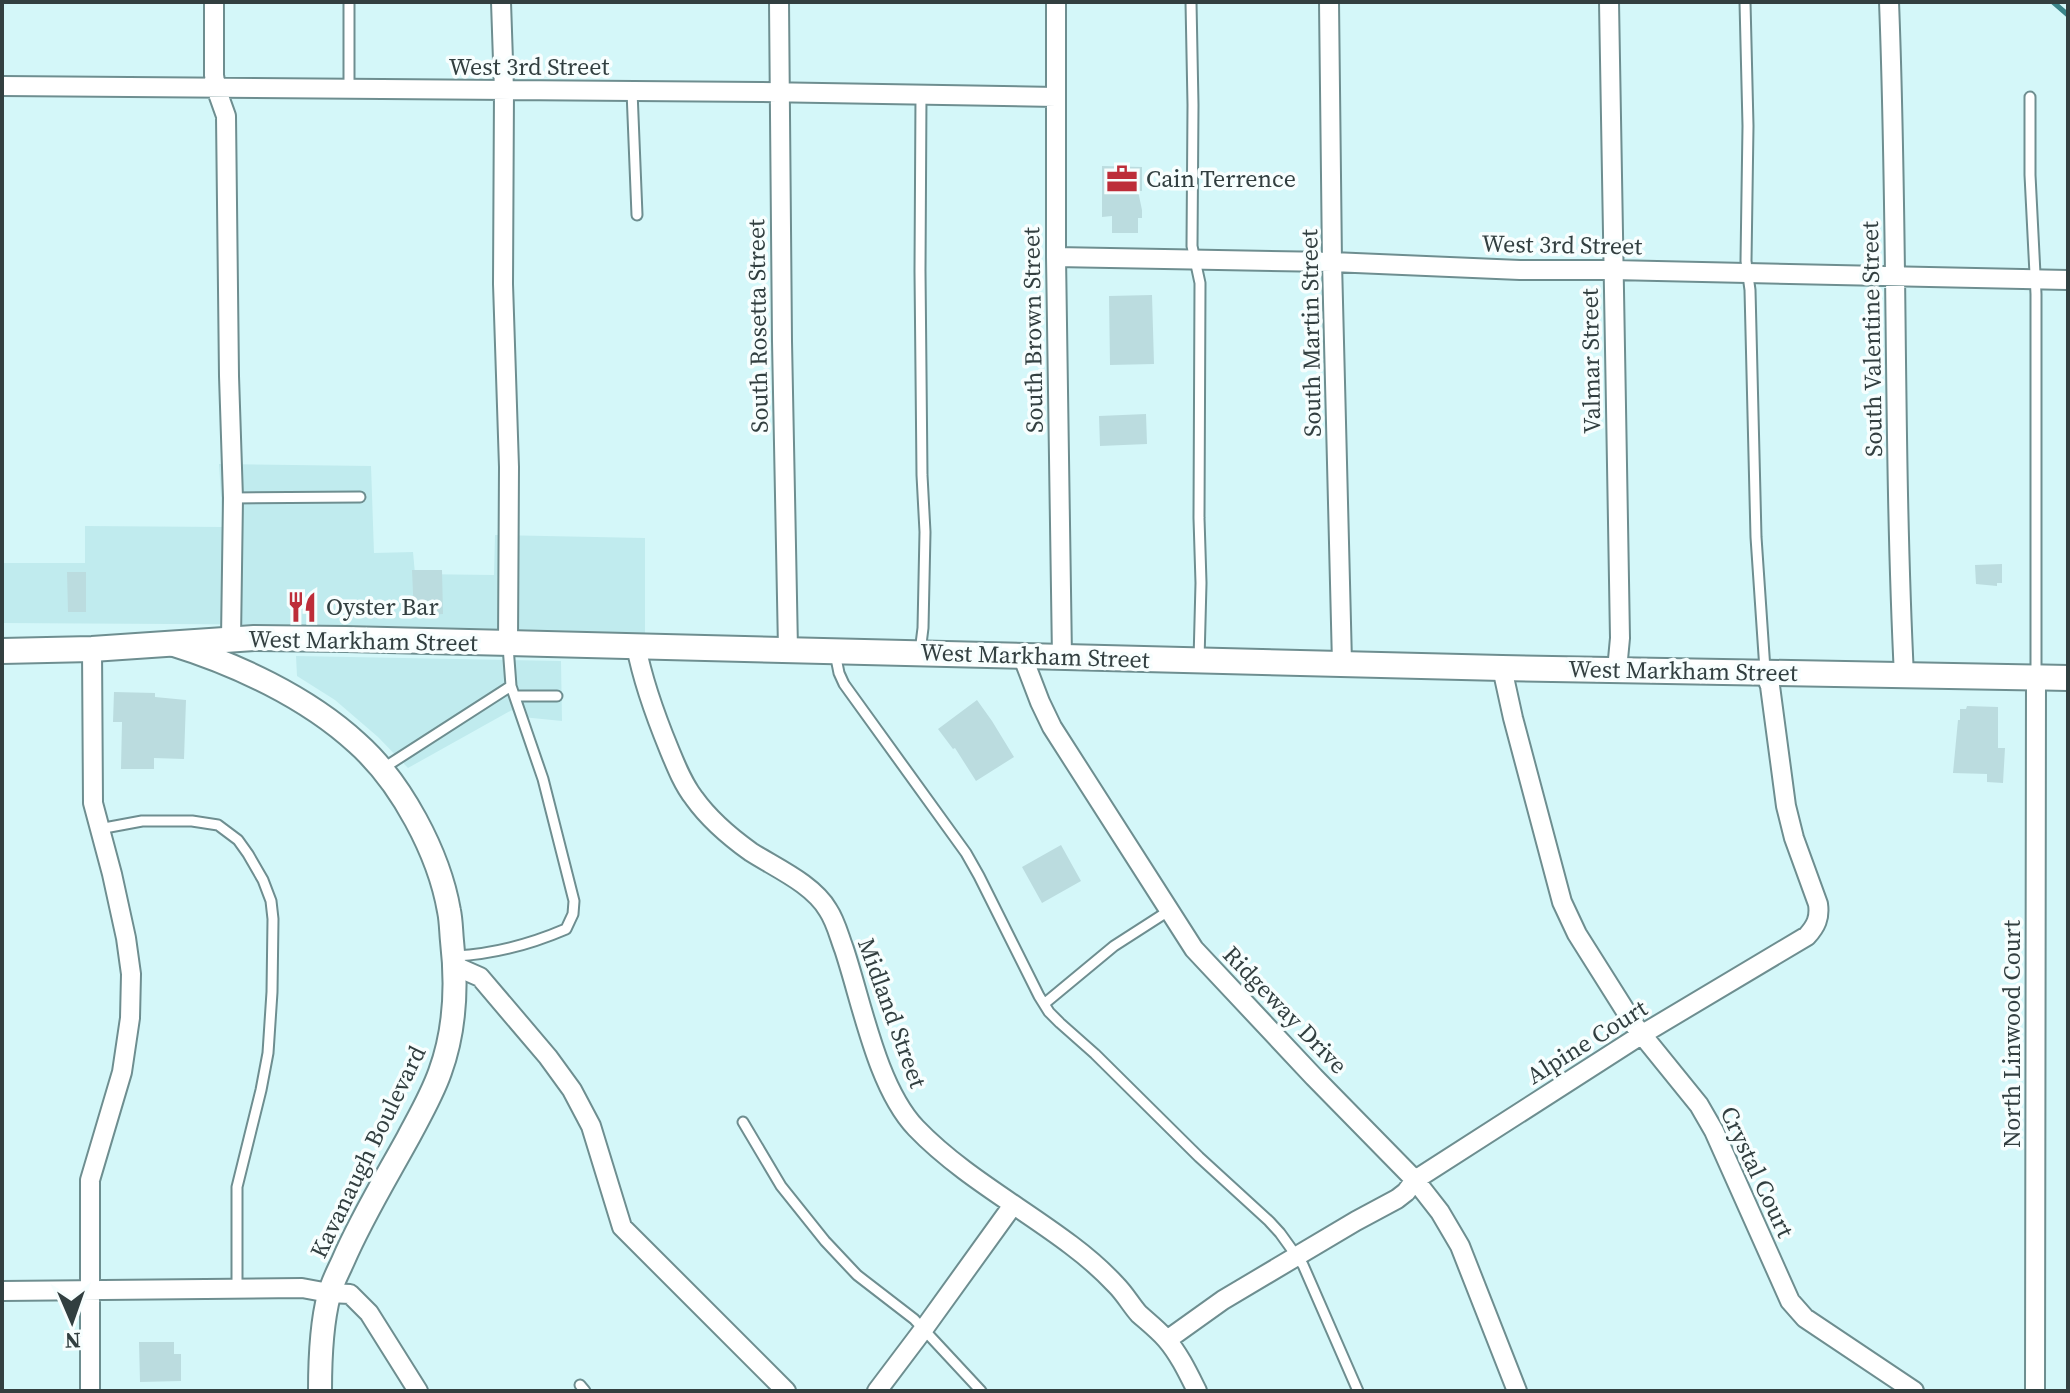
<svg xmlns="http://www.w3.org/2000/svg" width="2070" height="1393" font-family="'Source Serif 4',serif">
  <style>
    .built { fill: #c0ebee }
    .lines { fill: none; stroke-linecap: round; stroke-linejoin: round }
    .stream { stroke: #3a8489; stroke-width: 5 }
    .building { fill: #bbdcdf }
    .service-casing { stroke: #6e8e90; stroke-width: 13 }
    .minor-casing { stroke: #6e8e90; stroke-width: 22 }
    .tertiary-casing { stroke: #6e8e90; stroke-width: 26 }
    .secondary-casing { stroke: #6e8e90; stroke-width: 28 }
    .service { stroke: #fff; stroke-width: 9 }
    .minor { stroke: #fff; stroke-width: 18 }
    .tertiary { stroke: #fff; stroke-width: 22 }
    .secondary { stroke: #fff; stroke-width: 24 }
    .labels { text-anchor: middle; stroke-width: 7; stroke-linejoin: round; paint-order: stroke }
    .street-label { font-size: 24px; fill: #323f40; stroke: #f7fefe }
    .poi-label { font-size: 24px; fill: #323f40; stroke: #f7fefe; text-anchor: start }
  </style>
  <rect width="100%" height="100%" fill="#d4f7f9"/>
  <path class="built" d="M219,464L371,466L374,553L413,552L415,574L494,575L495,535L645,538V633L345,625L2,623V563H85V526L223,527Z
    M296,656L561,661L562,721L522,717L512,710L408,768L378,737L335,700L297,676Z"/>
  <g class="lines">
    <path class="stream" d="M2053,2L2068,15"/>
  </g>
  <path class="building" d="M1102,166L1142,167V191H1138L1142,210V218H1138V233H1112V216L1102,217Z
    M1152,295L1154,364L1110,365L1109,296Z
    M1146,414L1147,444L1100,446L1099,416Z
    M2002,564V583H1997V586L1976,584L1975,565Z
    M412,570H442L443,614L414,616Z
    M67,572H86V612H68Z
    M114,692L155,693V697L186,700L184,759L154,758V769H121L122,722H113Z
    M977,700L992,721L1014,757L976,781L955,748L953,749L938,729Z
    M1967,706L1998,707V748H2005L2003,783L1987,782V774L1953,773L1958,720H1960V709H1966Z
    M1061,845L1081,881L1042,903L1022,867Z
    M139,1342H174V1354H181V1381L140,1382Z"/>
  <g class="lines">
    <defs>
      <path id="service" d="M1191,2L1193,105L1192,246L1200,283L1199,518L1201,583L1199,660
        M1745,2L1748,126L1746,261L1750,290L1756,537L1765,670
        M349,89V2
        M632,91L637,215
        M2030,97V175L2036,294V674
        M233,498L360,497
        M920,652L923,628L925,532L922,475L920,271L921,95
        M835,653L839,673L844,684L966,853L979,876L1039,996L1049,1012L1060,1023L1095,1054L1199,1157L1269,1221L1280,1233L1303,1265L1358,1391
        M515,696H557
        M382,769L511,686L508,646
        M99,829L142,821H192L218,825L238,840L248,854L263,880L271,901L273,919L272,992L268,1053L261,1090L237,1187V1288
        M456,956C494,954 531,944 566,929L573,914L574,901L543,779L511,686
        M1044,1004L1114,946L1170,910
        M743,1122L781,1186L825,1241L857,1275L914,1319L981,1391
        M580,1385L585,1391"/>
      <path id="minor" d="M214,2V75L216,88L226,116L229,376L233,498L231,639
        M501,2L504,90L503,284L509,467L508,643
        M779,2L782,341L788,649
        M1056,2V257L1062,657
        M1329,2L1332,262L1342,663
        M1609,2L1620,638L1617,670
        M1889,2C1898,227 1893,452 1904,676
        M2,86L761,92L1056,97
        M1056,257L1332,262L1520,270H1613L2068,280
        M636,646C643,682 655,715 669,749C676,766 683,784 694,798C709,819 730,837 751,852C776,868 813,884 828,910C836,922 839,936 844,949C862,1003 877,1087 916,1128C960,1174 1021,1207 1071,1245C1087,1257 1103,1271 1116,1285C1125,1294 1131,1305 1139,1314C1148,1322 1158,1330 1166,1339C1179,1354 1188,1373 1197,1391
        M1022,655L1040,702L1052,727L1194,949L1314,1077L1415,1180L1440,1212L1460,1246L1517,1391
        M1502,668L1513,718L1562,902L1577,934L1635,1026L1699,1105L1714,1131L1790,1301L1805,1318L1914,1391
        M455,966L480,977L548,1057L572,1090L591,1126L622,1227L786,1391
        M2,1291L302,1288L329,1293L350,1294L369,1313L418,1391
        M1167,1340L1223,1300L1356,1221L1397,1199L1406,1192L1415,1180L1641,1035L1807,936C1816,926 1820,918 1818,904L1794,838L1786,806L1770,686L1765,673
        M90,1391V1180L122,1072L130,1018L131,974L126,938L112,874L93,803L92,649
        M877,1391L923,1330L1013,1205
        M2035,1391L2036,678"/>
      <path id="tertiary" d="M171,644C236,664 307,697 357,743C401,782 439,853 449,911C451,920 451,931 452,941C457,984 455,1031 440,1072C432,1095 419,1117 408,1138C386,1178 361,1219 343,1261C338,1272 332,1283 329,1295C321,1325 320,1360 320,1391"/>
      <path id="secondary" d="M2,651L92,649L254,638L346,639L1502,668L2068,678"/>
    </defs>
    <use href="#service" class="service-casing"/>
    <use href="#minor" class="minor-casing"/>
    <use href="#tertiary" class="tertiary-casing"/>
    <use href="#secondary" class="secondary-casing"/>
    <use href="#service" class="service"/>
    <use href="#minor" class="minor"/>
    <use href="#tertiary" class="tertiary"/>
    <use href="#secondary" class="secondary"/>
  </g>
  <defs>
    <symbol id="office-bare" viewBox="-9 -9 18 18"><path d="M-6-3h4V-5.5h4V-3h4V5H-6ZM-1-4.5V-3h2v-1.5ZM-6 0V1H6V0Z" fill="#bd2d39" stroke="#f7fefe" stroke-width="2.5" paint-order="stroke"/></symbol>
    <symbol id="restaurant-bare" viewBox="-9 -9 18 18"><path d="M-5-6h1v4h1v-4h1v4h1v-4h1v5L-1.5 .5V6h-2V.5L-5-1ZM5-6V6H3V1.5H1.5Q1.5-4 5-6Z" fill="#bd2d39" stroke="#f7fefe" stroke-width="2.5" paint-order="stroke"/></symbol>
  </defs>
  <g fill-rule="evenodd">
    <use href="#office-bare" x="1100" y="157" width="44" height="44"/>
    <use href="#restaurant-bare" x="280" y="585" width="44" height="44"/>
  </g>
  <g class="labels">
    <g class="street-label">
      <text x="529" y="75">West 3rd Street</text>
      <text transform="translate(1562 245) rotate(1)" y="8">West 3rd Street</text>
      <text transform="translate(758 326) rotate(-91)" y="8">South Rosetta Street</text>
      <text transform="translate(1033 330) rotate(-91)" y="8">South Brown Street</text>
      <text transform="translate(1311 333) rotate(-91)" y="8">South Martin Street</text>
      <text transform="translate(1872 339) rotate(-91)" y="8">South Valentine Street</text>
      <text transform="translate(1591 361) rotate(-91)" y="8">Valmar Street</text>
      <text transform="translate(363 641) rotate(1)" y="8">West Markham Street</text>
      <text transform="translate(1035 656) rotate(2)" y="8">West Markham Street</text>
      <text transform="translate(1683 671) rotate(1)" y="8">West Markham Street</text>
      <text transform="translate(1285 1010) rotate(46)" y="8">Ridgeway Drive</text>
      <text transform="translate(892 1013) rotate(70)" y="8">Midland Street</text>
      <text transform="translate(2012 1034) rotate(-90)" y="8">North Linwood Court</text>
      <text transform="translate(1587 1042) rotate(-32)" y="8">Alpine Court</text>
      <text transform="translate(368 1152) rotate(-64)" y="8">Kavanaugh Boulevard</text>
      <text transform="translate(1757 1172) rotate(65)" y="8">Crystal Court</text>
    </g>
    <g class="poi-label">
      <text x="1146" y="187">Cain Terrence</text>
      <text x="326" y="615">Oyster Bar</text>
    </g>
  </g>
  <rect width="2070" height="1393" fill="none" stroke="#323f40" stroke-width="8"/>
  <g transform="translate(72 1321) rotate(178)" stroke="#f7fefe" stroke-width="6" paint-order="stroke">
  <path d="M0-6L14 30L0 20L-14 30Z" fill="#323f40"/>
  <text y="-12" font-size="22" font-weight="bold" text-anchor="middle" fill="#323f40">N</text>
  </g>
</svg>
